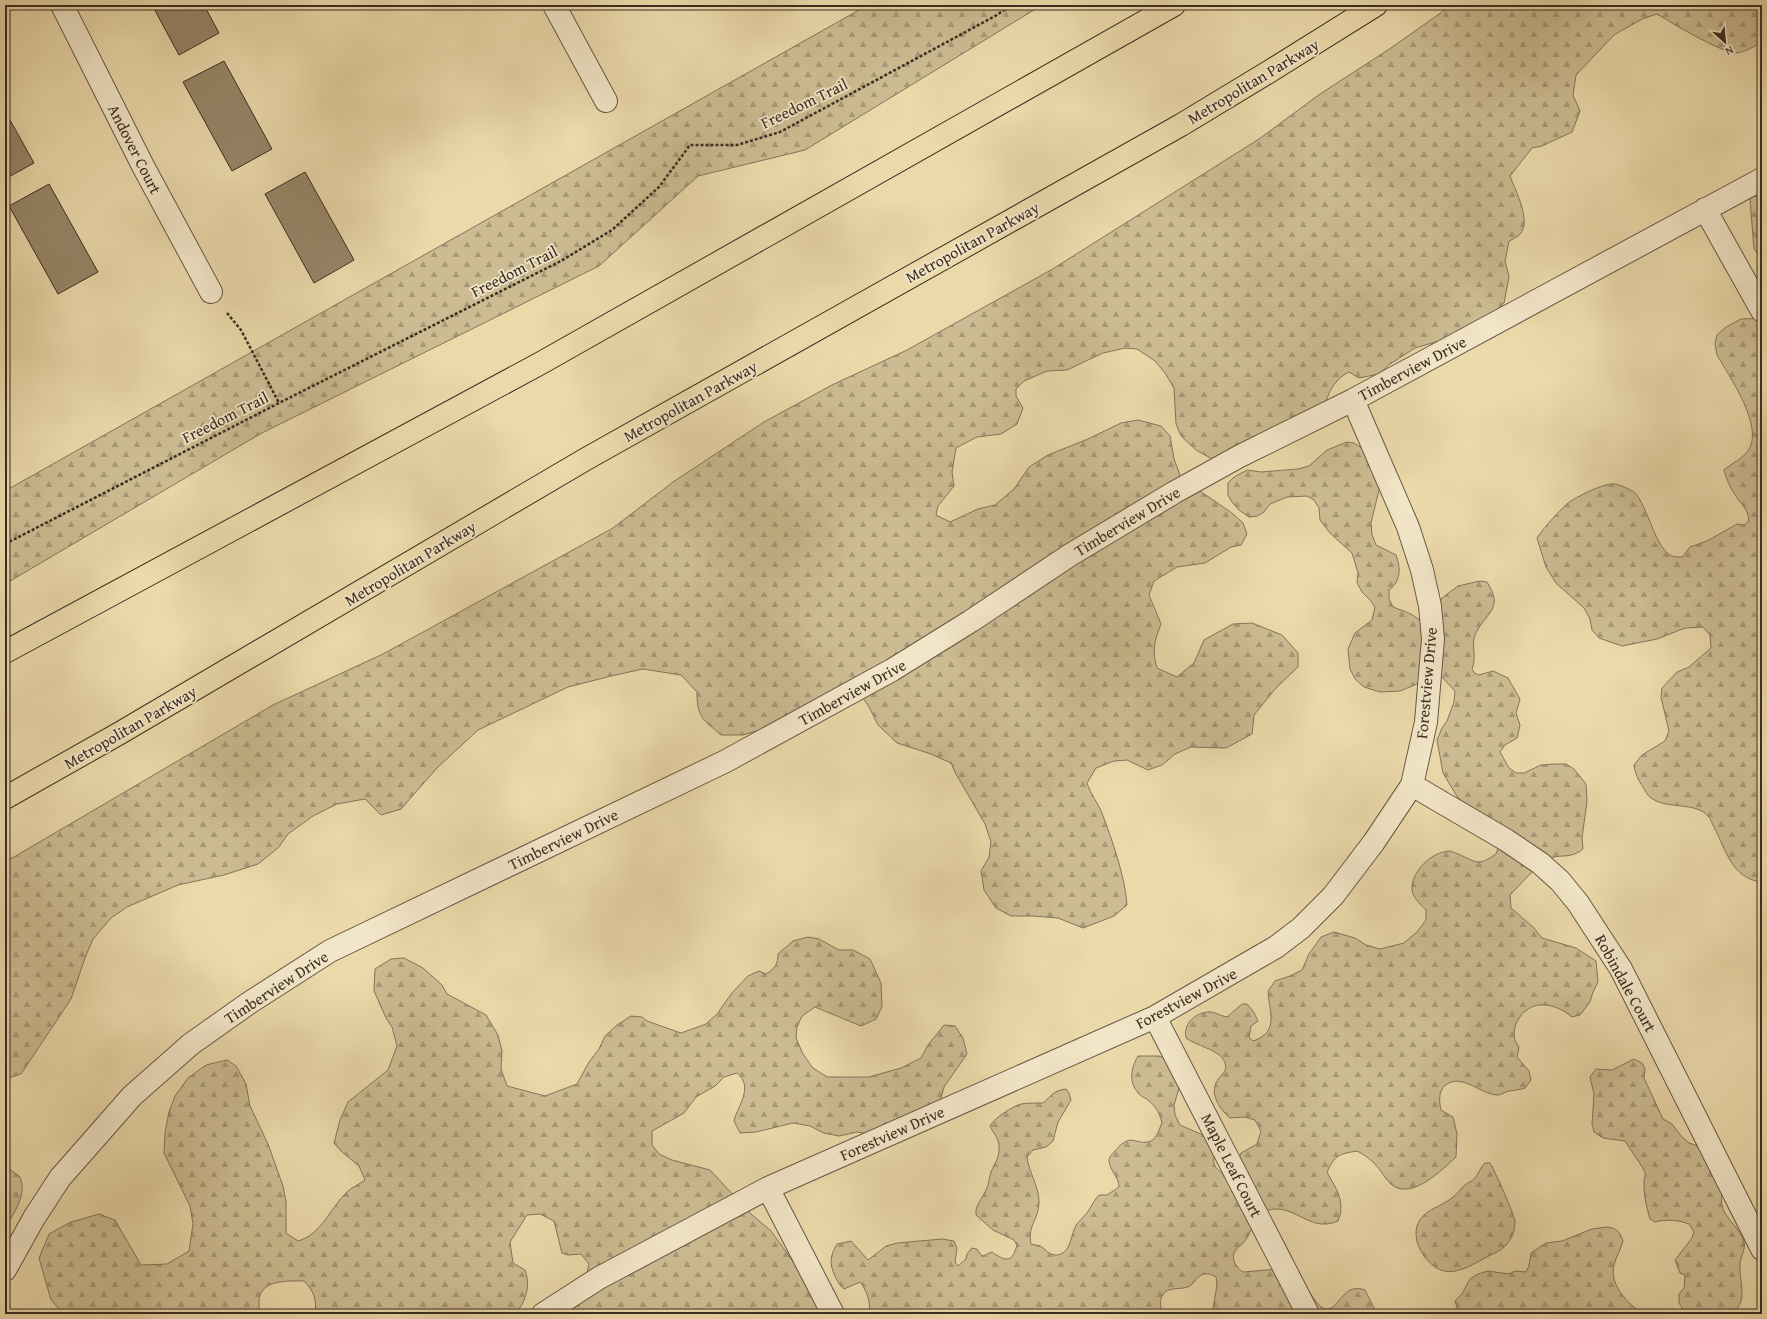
<svg xmlns="http://www.w3.org/2000/svg" width="1767" height="1319" font-family="'Gentium Book Plus',serif">
  <style>
    .forest { fill: url(#forest-firs); stroke: #84745a }
    .building { fill: #968669; stroke: #3a2d22 }
    .lines { fill: none; stroke-linecap: round; stroke-linejoin: round }
    .street-casing { stroke: #665844; stroke-width: 24 }
    .primary-casing { stroke: #3a2d22; stroke-width: 24 }
    .path { stroke: #3a2d22; stroke-width: 2.5; stroke-dasharray: 3 2; stroke-linecap: butt }
    .street { stroke: #f2e6c8; stroke-width: 22 }
    .primary { stroke: #ebd9aa; stroke-width: 22 }
    .labels { text-anchor: middle; stroke-width: 3.5; stroke-linejoin: round; paint-order: stroke }
    .street-label { font-size: 16px; fill: #3a2d22; stroke: #f2e6c8 }
  </style>
  <defs>
    <pattern id="forest-firs" width="22" height="20" patternUnits="userSpaceOnUse"><rect width="22" height="20" fill="#cdbc93"/><path d="M5 1l3.5 6h-7zM16 11l3.5 6h-7z" fill="#a79978"/></pattern>
  </defs>
  <rect width="100%" height="100%" fill="#ebd9aa"/>
  <filter id="stains"><feTurbulence type="fractalNoise" baseFrequency=".005" numOctaves="4"/><feColorMatrix values="0 0 0 0 .2 0 0 0 0 .09 0 0 0 0 .02 0 0 0 .5 -.17"/></filter>
  <radialGradient id="worn" r=".72"><stop offset=".6" stop-color="#630" stop-opacity="0"/><stop offset="1" stop-color="#630" stop-opacity=".3"/></radialGradient>
  <path class="forest" d="M868,5H1042L805,150L698,176L599,266L260,434L5,584V491Z
    M1452,5H1762V42C1755,46 1745,52 1737,53C1721,53 1672,23 1657,14L1642,19L1614,35L1576,75L1573,95L1580,111L1572,132L1542,146L1532,148L1510,176C1515,190 1532,221 1520,234C1518,237 1513,239 1509,241L1505,261L1509,277L1504,303L1488,321L1459,335L1415,348L1390,364L1379,374L1359,378L1349,372C1331,381 1328,396 1322,413L1214,460L1196,450L1181,436L1176,424L1174,388L1165,373L1155,361L1137,349L1125,348L1103,353L1067,370L1047,371L1024,381L1016,389V396L1023,408L1017,424L1001,434L977,437L956,448L952,472L954,486L938,506L936,515L950,522L978,509L995,505L1014,489L1029,467L1048,455L1088,439L1121,423L1138,420L1161,426L1170,436L1174,459L1181,478L1232,513L1243,523L1247,534L1241,545L1231,547L1205,563L1177,567L1154,581L1149,595L1161,624C1154,641 1152,651 1157,668L1177,677L1194,663L1204,640L1233,624L1252,623L1282,635L1298,653V667L1276,688L1254,715L1252,734L1226,748L1191,747L1175,754L1162,765L1148,770L1127,760L1114,761L1096,768L1087,783C1091,795 1098,803 1102,813C1112,840 1125,876 1127,905L1114,916L1083,928L1058,918L1033,916H1011L996,908L984,890L981,871L989,857L991,842L985,824L956,774L951,763L931,754L897,743L878,725L869,707L861,695L787,722L743,735H721C703,719 697,718 697,692L681,675L643,669L611,676L568,687L478,730L437,768L401,809L381,815L365,799L337,804L313,816L288,834L278,848L258,864L224,875L178,885L127,907L111,918L93,939L85,958L71,999L21,1074L5,1079V861L14,857L273,705L383,654L613,528L673,482L764,422L832,385L907,350L1051,270L1259,139L1320,94L1388,50Z
    M1762,177V259L1754,249L1750,200L1751,191Z
    M1762,318V882C1732,879 1726,850 1714,827C1712,824 1711,819 1708,816C1695,801 1664,810 1650,797C1647,795 1645,790 1643,787C1638,780 1635,773 1634,765L1642,755L1665,741L1669,731L1661,697L1662,688L1677,672L1689,667L1711,648L1710,635L1703,627L1685,628L1657,639L1622,646L1599,638L1592,630L1590,619L1584,608L1556,583L1546,567L1537,538C1546,525 1556,514 1568,503C1576,497 1605,482 1616,484C1620,485 1632,490 1635,493C1647,505 1656,550 1672,556C1675,557 1679,557 1682,557L1690,547L1707,541L1737,524L1744,525L1749,521C1748,508 1742,506 1736,496C1730,488 1727,480 1724,470C1731,464 1743,458 1748,451C1765,427 1729,376 1717,355L1715,344L1717,335L1726,327L1741,319Z
    M1347,442L1354,443L1368,452L1380,486L1371,523L1372,535L1376,545L1396,555C1401,569 1401,581 1389,590V599L1393,607C1405,612 1414,613 1423,624L1432,618L1442,598L1458,586L1480,581L1487,582C1505,610 1485,612 1475,635C1471,646 1477,658 1472,669L1474,673L1479,675L1493,671L1508,678L1520,699L1516,713L1520,725L1517,738L1505,745L1500,752L1509,768L1516,773H1524L1541,765L1556,764H1566L1574,769L1586,784L1587,801L1582,838L1583,849C1569,860 1561,853 1548,859C1538,864 1519,886 1510,895L1511,908L1533,927L1542,938L1576,948L1596,961L1598,982L1593,992L1590,1002L1580,1015L1572,1017C1564,1010 1552,1004 1540,1005C1521,1006 1506,1032 1519,1047L1517,1057L1529,1071L1531,1080L1525,1088C1519,1090 1515,1090 1509,1091C1505,1092 1501,1095 1498,1095C1481,1095 1464,1074 1447,1084C1438,1090 1439,1100 1441,1110L1453,1117L1457,1134L1456,1157C1442,1170 1412,1200 1392,1185C1385,1179 1381,1170 1374,1163C1369,1158 1363,1154 1357,1151C1339,1154 1335,1155 1327,1172C1336,1189 1346,1201 1338,1221C1312,1232 1300,1210 1277,1209C1269,1209 1263,1212 1256,1215C1254,1225 1250,1234 1244,1242C1242,1245 1237,1247 1235,1251C1230,1259 1237,1268 1243,1272L1279,1269C1288,1275 1297,1280 1304,1286C1313,1293 1321,1319 1335,1305C1345,1294 1349,1285 1365,1290L1374,1308L1371,1314H1212L1217,1285L1216,1277C1212,1275 1209,1273 1204,1274C1197,1276 1195,1282 1190,1286C1181,1291 1168,1285 1162,1296C1159,1303 1162,1307 1161,1314H869C871,1302 867,1291 860,1282L844,1289C839,1285 838,1282 835,1276C829,1263 830,1256 837,1244L851,1241L868,1260L886,1246L897,1243L942,1239L954,1241L957,1248L955,1262L958,1266L966,1259L967,1254L972,1248L977,1249L980,1254L983,1256L992,1252C1005,1261 1012,1264 1017,1245L1014,1240L993,1230L976,1215C975,1205 982,1199 986,1190C989,1184 989,1178 991,1172C995,1162 1000,1158 999,1145C998,1137 993,1133 990,1126C993,1119 1013,1106 1021,1104C1028,1103 1036,1103 1043,1103C1053,1095 1052,1091 1066,1089L1069,1093L1071,1100L1058,1122L1053,1141L1046,1147L1033,1150L1027,1157C1029,1173 1039,1186 1039,1202C1039,1220 1027,1225 1031,1244C1034,1245 1037,1245 1040,1246C1046,1249 1048,1255 1056,1255C1072,1254 1070,1234 1077,1224C1080,1220 1084,1217 1087,1213C1091,1207 1094,1200 1099,1195H1107L1119,1187C1119,1177 1110,1171 1109,1161C1109,1157 1112,1154 1115,1151C1132,1130 1136,1147 1151,1141C1157,1138 1159,1129 1162,1123C1160,1114 1156,1106 1149,1101C1146,1098 1142,1097 1139,1094C1128,1082 1131,1068 1138,1056H1159L1172,1061L1181,1081L1174,1105L1175,1115L1180,1125L1203,1135L1212,1142L1216,1148C1212,1162 1212,1166 1224,1175C1233,1172 1238,1162 1241,1153L1257,1144L1261,1131L1255,1120L1245,1117L1230,1118C1221,1110 1210,1096 1216,1083C1219,1075 1231,1071 1223,1059C1218,1050 1195,1045 1186,1038C1183,1025 1194,1013 1208,1012C1213,1011 1221,1016 1227,1017L1242,1004H1247L1253,1011L1258,1021L1251,1026L1249,1037L1253,1041C1280,1032 1269,1012 1268,991L1275,981L1290,976L1302,970L1309,954L1321,937L1334,932L1355,938L1366,945L1380,949L1404,943L1417,932L1426,920V910C1420,904 1411,896 1412,887C1413,870 1432,852 1449,851C1452,851 1455,853 1458,854C1477,862 1477,867 1496,854L1500,843L1473,809L1458,798L1443,773L1437,740L1442,728L1447,721L1454,702L1455,691L1439,674L1424,677L1417,684L1400,691L1380,692L1364,687L1355,679L1350,669L1348,649L1355,633L1372,620L1375,607L1370,600L1362,592L1357,583L1358,573L1352,553L1330,533L1320,520L1319,508L1314,500L1307,496L1287,497L1270,504L1264,512L1257,516L1249,517L1239,510L1232,502L1228,495V483L1234,477L1247,470L1261,472L1298,469L1309,466L1327,450Z
    M808,937L819,939L839,950H853L870,959L881,983L882,1007L876,1019L861,1026L815,1007L802,1016L797,1027L796,1038L803,1054L813,1068L827,1077H869L901,1068L921,1058L928,1045L944,1025L955,1026L963,1038L967,1054L944,1087L940,1102L876,1135L857,1132L839,1136L824,1133L810,1126L793,1123L756,1132L740,1133L734,1121C738,1105 754,1087 737,1073L724,1077L715,1086L696,1097L684,1113L652,1131V1145L659,1154L672,1160L710,1170L751,1214L771,1231L810,1285L825,1314H561L573,1284L587,1273L589,1264L581,1254L568,1255L562,1253L554,1221L540,1214L527,1215L510,1242L513,1263L525,1270C531,1287 526,1299 516,1314H315C317,1300 314,1291 304,1281C288,1281 260,1279 259,1301C259,1306 259,1310 261,1314H60V1310L51,1300L39,1258L49,1234L71,1222L99,1214L115,1220L141,1265L167,1264L189,1251L193,1224L190,1206L164,1153L165,1133L169,1112L175,1096L188,1078L206,1065L227,1060L236,1066L246,1084L250,1106L268,1144L283,1186L286,1202V1233L298,1241C321,1235 331,1207 347,1192C352,1187 360,1184 365,1180L359,1166L341,1151L334,1143L340,1120L348,1102L388,1070L397,1046L392,1027L386,1018L374,991L375,969L391,959L404,958L423,968L442,985L447,994L486,1015L498,1035L502,1051L501,1069L507,1086L545,1096L577,1084L589,1062L599,1049L605,1036L617,1025L631,1016L642,1017L647,1021L681,1033L706,1024L717,1014L732,993L748,976L759,971L766,974C775,969 778,964 778,954L793,941Z
    M1634,1059L1642,1063L1645,1069L1644,1078L1663,1119L1672,1124L1681,1136L1689,1143L1698,1146L1723,1190C1716,1215 1735,1220 1743,1239C1747,1247 1741,1256 1740,1263C1739,1275 1744,1290 1741,1301C1739,1306 1736,1311 1732,1314H1686L1679,1303V1294L1684,1288L1685,1275L1680,1273L1675,1260L1692,1238L1694,1232L1689,1224C1679,1220 1666,1219 1655,1222L1650,1219C1647,1208 1644,1197 1644,1185C1643,1181 1646,1176 1645,1173C1644,1168 1629,1148 1625,1141L1603,1138L1594,1132L1592,1124L1594,1094L1590,1077L1596,1069L1612,1070Z
    M1485,1163H1490C1494,1169 1515,1216 1515,1222C1515,1231 1512,1238 1507,1244C1501,1252 1489,1255 1481,1260C1471,1266 1455,1274 1444,1271C1425,1266 1408,1237 1420,1220C1427,1209 1442,1206 1452,1198C1457,1194 1461,1189 1465,1185C1468,1182 1473,1181 1475,1178C1479,1173 1480,1168 1485,1163Z
    M6,1167C10,1170 16,1173 19,1176C29,1192 13,1215 5,1228Z
    M1607,1227C1617,1228 1620,1232 1623,1241C1621,1249 1616,1257 1614,1265C1609,1285 1628,1304 1643,1314H1459L1455,1301L1462,1294L1470,1279L1478,1274L1488,1271L1509,1274L1515,1271L1526,1272L1529,1266L1531,1253L1546,1243L1562,1241L1592,1229Z"/>
  <path class="building" d="M152,5H204L219,33L179,55Z
    M224,61L272,149L232,171L183,82Z
    M5,111L34,163L5,179Z
    M305,172L354,260L314,283L265,194Z
    M49,184L98,272L58,294L9,206Z"/>
  <g class="lines">
    <defs>
      <path id="street" d="M62,5L143,166L211,292
        M554,5L606,101
        M1705,209L1762,311
        M1412,785L1506,840L1540,863L1560,881L1578,903L1621,969L1762,1249
        M1155,1017L1308,1314
        M768,1188L833,1314
        M5,1270L34,1218L60,1178L132,1096L191,1044L249,1003L330,951L726,761L892,670L971,621L1070,555L1175,492L1240,456L1353,400L1762,179
        M543,1314L599,1278L768,1188L1155,1017L1276,947L1301,928L1333,896L1374,842L1412,785L1426,722L1433,639L1430,606L1422,570L1408,527L1353,400"/>
      <path id="primary" d="M5,652L541,363L1174,5
        M5,798L120,733L586,459L1181,125L1267,73L1376,5"/>
    </defs>
    <use href="#street" class="street-casing"/>
    <use href="#primary" class="primary-casing"/>
    <path class="path" d="M227,313L241,330L279,403
      M5,544L279,403L561,261L612,230L659,187L690,145H737L780,132L997,15L1011,5"/>
    <use href="#street" class="street"/>
    <use href="#primary" class="primary"/>
  </g>
  <g class="labels">
    <g class="street-label">
      <text transform="translate(1253 81) rotate(-31)" y="6">Metropolitan Parkway</text>
      <text transform="translate(804 103) rotate(-26)" y="6">Freedom Trail</text>
      <text transform="translate(135 149) rotate(63)" y="6">Andover Court</text>
      <text transform="translate(972 242) rotate(-29)" y="6">Metropolitan Parkway</text>
      <text transform="translate(514 271) rotate(-27)" y="6">Freedom Trail</text>
      <text transform="translate(1412 368) rotate(-28)" y="6">Timberview Drive</text>
      <text transform="translate(690 401) rotate(-29)" y="6">Metropolitan Parkway</text>
      <text transform="translate(225 417) rotate(-27)" y="6">Freedom Trail</text>
      <text transform="translate(1127 521) rotate(-31)" y="6">Timberview Drive</text>
      <text transform="translate(410 563) rotate(-31)" y="6">Metropolitan Parkway</text>
      <text transform="translate(1426 683) rotate(-85)" y="6">Forestview Drive</text>
      <text transform="translate(852 692) rotate(-29)" y="6">Timberview Drive</text>
      <text transform="translate(130 727) rotate(-30)" y="6">Metropolitan Parkway</text>
      <text transform="translate(563 839) rotate(-26)" y="6">Timberview Drive</text>
      <text transform="translate(1626 983) rotate(61)" y="6">Robindale Court</text>
      <text transform="translate(276 987) rotate(-33)" y="6">Timberview Drive</text>
      <text transform="translate(1186 998) rotate(-28)" y="6">Forestview Drive</text>
      <text transform="translate(892 1133) rotate(-24)" y="6">Forestview Drive</text>
      <text transform="translate(1232 1165) rotate(63)" y="6">Maple Leaf Court</text>
    </g>
  </g>
  <rect width="1767" height="1319" fill="none" stroke="#ebd9aa" stroke-width="20"/>
  <rect x="6" y="6" width="1755" height="1307" fill="none" stroke="#3a2d22" stroke-width="2"/>
  <rect x="10" y="10" width="1747" height="1299" fill="none" stroke="#3a2d22"/>
  <g transform="translate(1725 42) rotate(153)" stroke="#f2e6c8" stroke-width="3" paint-order="stroke">
  <path d="M0-3L7 15L0 10L-7 15Z" fill="#3a2d22"/>
  <text y="-6" font-size="11" font-weight="bold" text-anchor="middle" fill="#3a2d22">N</text>
  </g>
  <rect width="100%" height="100%" filter="url(#stains)"/>
  <rect width="100%" height="100%" fill="url(#worn)"/>
</svg>
